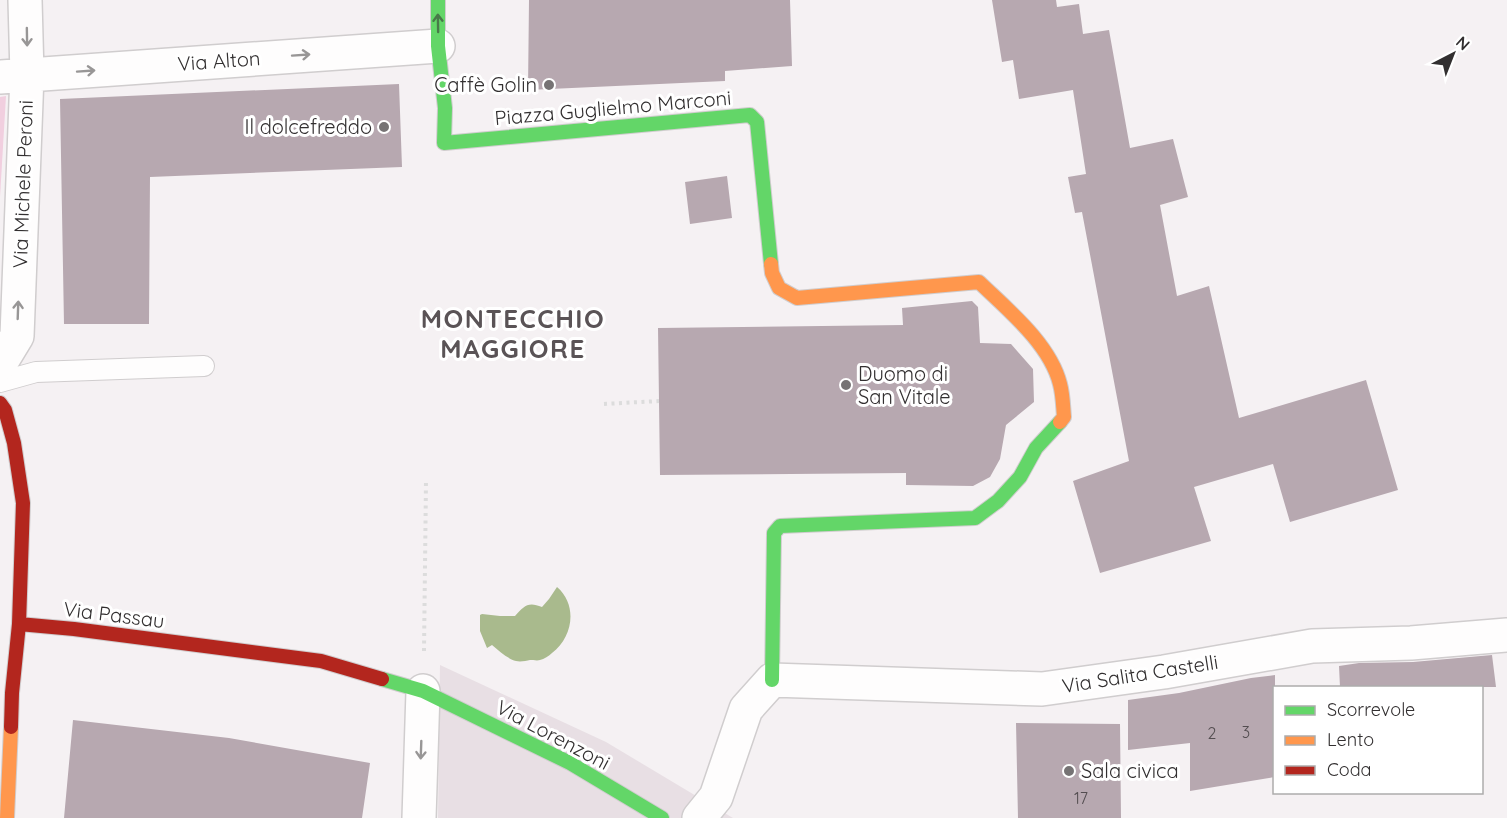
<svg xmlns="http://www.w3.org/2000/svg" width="1507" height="818" font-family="Quicksand,sans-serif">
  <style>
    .built { fill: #e8dfe4 }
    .green { fill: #f1cfdf }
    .water { fill: #a9ba8d }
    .building { fill: #b7a8b0 }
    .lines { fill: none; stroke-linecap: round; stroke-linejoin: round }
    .lane-casing { stroke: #d0cdce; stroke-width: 22 }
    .street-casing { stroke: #d0cdce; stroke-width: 36 }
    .fast-casing { stroke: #d0cdce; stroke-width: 16 }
    .slow-casing { stroke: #d0cdce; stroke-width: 16 }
    .jam-casing { stroke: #d0cdce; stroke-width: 16 }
    .path { stroke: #dcdcdc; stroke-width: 4; stroke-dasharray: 3 4.5; stroke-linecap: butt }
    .lane { stroke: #fefdfd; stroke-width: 20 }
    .street { stroke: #fefdfd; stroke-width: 33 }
    .fast { stroke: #63d668; stroke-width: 14 }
    .slow { stroke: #ff974d; stroke-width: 14 }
    .jam { stroke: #b3261e; stroke-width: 14 }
    .oneway { stroke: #487a49 }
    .oneway2 { stroke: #989696 }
    .poi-dot { fill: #767374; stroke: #fff; stroke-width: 2 }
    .labels { text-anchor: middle; stroke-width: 6; stroke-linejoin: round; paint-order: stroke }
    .number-label { font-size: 16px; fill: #534d50 }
    .street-label { font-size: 20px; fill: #322f30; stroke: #fff }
    .poi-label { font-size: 20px; fill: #322f30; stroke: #fff; text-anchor: end }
    .district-label { font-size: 26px; font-weight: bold; letter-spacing: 1.5px; fill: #5a5356; stroke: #fff }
  </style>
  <rect width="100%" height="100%" fill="#f5f1f3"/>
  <path class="built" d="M440,665L606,742L733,818H438Z"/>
  <path class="green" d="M6,96L0,197V97Z"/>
  <path class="water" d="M557,587C578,605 573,637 552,653C549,656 544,659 540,660C538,661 532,660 530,660C526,661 520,662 516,661C508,659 499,651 492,645L487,648L480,631V615L482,614L500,616H515C524,606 528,601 542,607L549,599Z"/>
  <path class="building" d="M529,0H790L792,66L725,71V81L528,90Z
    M992,0H1056L1057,7L1079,4L1083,34L1109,30L1130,148L1173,139L1188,197L1160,205L1177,296L1209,286L1239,418L1366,380L1398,490L1290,522L1273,464L1194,487L1211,541L1100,573L1073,481L1129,461L1082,212L1075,213L1068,177L1086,174L1073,90L1019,99L1013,60L1002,62Z
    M399,84L402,167L150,177L149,324H64L60,99Z
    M727,176L732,218L690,224L685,182Z
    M972,301L978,307L980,343L1011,344L1033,369L1034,402L1006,425L1000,459L990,477L973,486L906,485V473L660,475L658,328L903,325L902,308Z
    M1492,655L1496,687H1340L1339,666L1359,663L1413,662Z
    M1275,675V777L1190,791V743L1128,750V700L1179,693L1251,678Z
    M73,720L229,738L370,763L362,818H64Z
    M1016,723L1120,724L1121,818H1018Z"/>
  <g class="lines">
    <defs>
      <path id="lane" d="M0,382L36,372L204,366"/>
      <path id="street" d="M0,77L438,46
        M0,364L17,336L27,75L25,0
        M419,818L423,691
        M699,818L716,797L746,709L772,680L1042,689L1164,672L1312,646L1411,643L1507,635"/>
      <path id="fast" d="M438,0V46L445,108L444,143L750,115L757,122L771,264
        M382,679L423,691L570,763L662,818
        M772,680L774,533L780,526L975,518L998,501L1020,477L1036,448L1060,422"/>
      <path id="slow" d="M771,264L772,273L779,288L797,298L979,282C1008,310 1050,344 1060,384C1063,395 1063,406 1064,417L1060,422
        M7,818L11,727"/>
      <path id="jam" d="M0,403L5,410L14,443L23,503L19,624L12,693L11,727
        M19,624L74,629L321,661L382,679"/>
    </defs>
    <use href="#lane" class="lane-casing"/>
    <use href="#street" class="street-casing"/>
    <use href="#fast" class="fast-casing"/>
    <use href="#slow" class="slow-casing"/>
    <use href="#jam" class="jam-casing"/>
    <path class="path" d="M604,404L659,401
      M424,651L426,481"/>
    <use href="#lane" class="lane"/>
    <use href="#street" class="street"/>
    <use href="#fast" class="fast"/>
    <use href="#slow" class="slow"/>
    <use href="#jam" class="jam"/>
  </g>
  <defs><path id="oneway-shaft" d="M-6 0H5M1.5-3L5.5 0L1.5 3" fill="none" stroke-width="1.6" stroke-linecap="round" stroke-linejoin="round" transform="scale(1.5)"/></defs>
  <use class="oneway" href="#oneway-shaft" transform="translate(438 23) rotate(-91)"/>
  <g class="oneway2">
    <use href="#oneway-shaft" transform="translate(27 37) rotate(89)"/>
    <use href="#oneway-shaft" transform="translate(301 55) rotate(-4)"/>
    <use href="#oneway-shaft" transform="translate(86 71) rotate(-4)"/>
    <use href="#oneway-shaft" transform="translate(18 310) rotate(-88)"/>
    <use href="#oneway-shaft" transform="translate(421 750) rotate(92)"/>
  </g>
  <g class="poi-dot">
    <circle cx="549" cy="85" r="6"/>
    <circle cx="384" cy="127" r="6"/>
    <circle cx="846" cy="385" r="6"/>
    <circle cx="1069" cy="771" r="6"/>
  </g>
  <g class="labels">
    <g class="number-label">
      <text x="1246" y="738">3</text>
      <text x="1212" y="739">2</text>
      <text x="1081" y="804">17</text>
    </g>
    <g class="street-label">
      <text transform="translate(219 61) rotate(-4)" y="7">Via Alton</text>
      <text transform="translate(613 108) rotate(-5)" y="7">Piazza Guglielmo Marconi</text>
      <text transform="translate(23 184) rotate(-88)" y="7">Via Michele Peroni</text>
      <text transform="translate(114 615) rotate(7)" y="7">Via Passau</text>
      <text transform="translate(1140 674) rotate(-9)" y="7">Via Salita Castelli</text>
      <text transform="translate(553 735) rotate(28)" y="7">Via Lorenzoni</text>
    </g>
    <g class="poi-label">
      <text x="537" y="92">Caffè Golin</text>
      <text x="372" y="134">Il dolcefreddo</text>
      <text x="858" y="381" text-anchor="start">Duomo di<tspan x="858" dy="23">San Vitale</tspan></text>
      <text x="1081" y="778" text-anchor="start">Sala civica</text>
    </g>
    <g class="district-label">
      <text x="513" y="328">MONTECCHIO<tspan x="513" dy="30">MAGGIORE</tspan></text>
    </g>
  </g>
  <rect x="1273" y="686" width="210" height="108" fill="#ffffff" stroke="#adacac" stroke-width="1.5"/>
  <rect x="1285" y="706" width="30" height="9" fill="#63d668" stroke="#adacac" stroke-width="1.5"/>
  <text x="1327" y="716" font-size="18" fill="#322f30">Scorrevole</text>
  <rect x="1285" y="736" width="30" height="9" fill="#ff974d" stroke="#adacac" stroke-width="1.5"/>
  <text x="1327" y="746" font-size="18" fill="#322f30">Lento</text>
  <rect x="1285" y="766" width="30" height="9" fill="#b3261e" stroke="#adacac" stroke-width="1.5"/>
  <text x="1327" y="776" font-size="18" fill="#322f30">Coda</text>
  <g transform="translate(1453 54) rotate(42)" stroke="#ffffff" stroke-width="4.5" paint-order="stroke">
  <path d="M0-4.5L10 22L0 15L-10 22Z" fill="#322f30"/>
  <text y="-9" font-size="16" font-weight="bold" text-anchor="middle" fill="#322f30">N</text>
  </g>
</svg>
